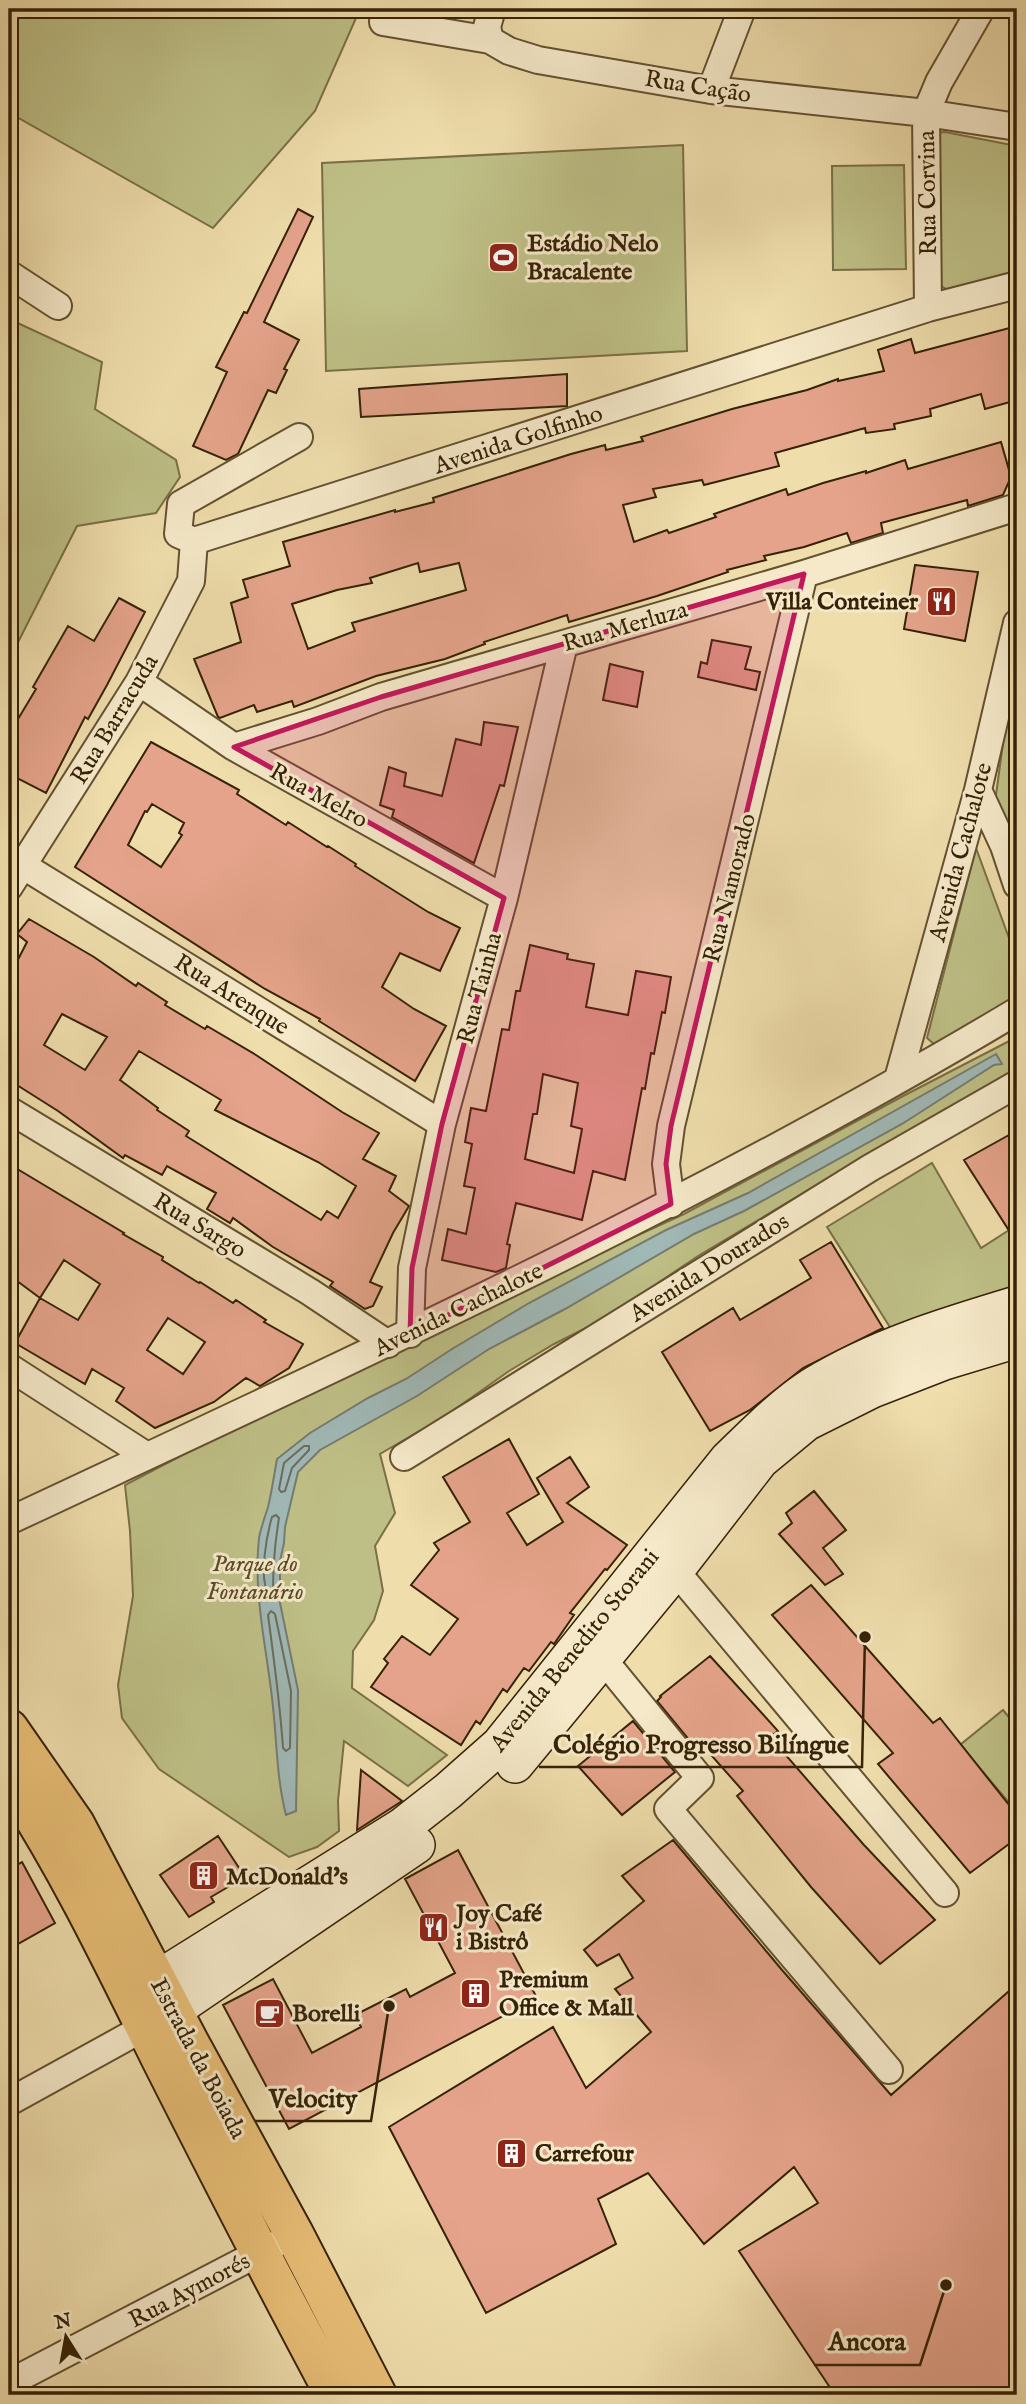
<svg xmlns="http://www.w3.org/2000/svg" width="1026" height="2404" font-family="'IM FELL English',serif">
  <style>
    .green { fill: #bebf86; stroke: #7a7046; stroke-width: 2 }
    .water { fill: #a0b8b6; stroke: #767c70; stroke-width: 2 }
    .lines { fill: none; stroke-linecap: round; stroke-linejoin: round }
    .shore { stroke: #6b6d5e; stroke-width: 2 }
    .building { fill: #e4a38a; stroke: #362206; stroke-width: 2; fill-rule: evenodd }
    .street-casing { stroke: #645130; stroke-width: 30 }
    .secondary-casing { stroke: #362206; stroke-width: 40 }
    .primary-casing { stroke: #362206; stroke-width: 42 }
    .street { stroke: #f5e9c9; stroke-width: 26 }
    .secondary { stroke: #f5e9c9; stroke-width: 37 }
    .primary { stroke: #e8be76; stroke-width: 38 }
    .marked { fill: #c2185b; fill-opacity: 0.2; stroke: #c2185b; stroke-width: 5; stroke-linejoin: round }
    .labels { text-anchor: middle; stroke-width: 6; stroke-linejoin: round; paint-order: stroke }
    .street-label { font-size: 24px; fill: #362206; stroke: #f5e9c9 }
    .poi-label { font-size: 24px; font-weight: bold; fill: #362206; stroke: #f5e9c9; text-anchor: start }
    .park-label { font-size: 24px; font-style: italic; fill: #584926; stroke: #f5e9c9 }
    .leader { fill: none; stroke: #362206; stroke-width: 2.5 }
    .callout-dot { fill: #362206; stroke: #f5e9c9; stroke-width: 2.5 }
    .callout-label { font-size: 26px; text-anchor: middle; font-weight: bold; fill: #362206; stroke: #f5e9c9; stroke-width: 6; stroke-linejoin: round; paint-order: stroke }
  </style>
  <rect width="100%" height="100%" fill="#efddac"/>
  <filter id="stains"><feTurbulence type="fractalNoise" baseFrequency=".00286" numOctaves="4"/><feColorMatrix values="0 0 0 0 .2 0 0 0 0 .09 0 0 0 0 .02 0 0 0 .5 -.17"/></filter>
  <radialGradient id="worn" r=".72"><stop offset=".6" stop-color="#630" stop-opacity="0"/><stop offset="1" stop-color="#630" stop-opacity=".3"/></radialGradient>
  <path class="green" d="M9,9H360L315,111L213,228L15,116L9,108Z
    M945,132L1017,146V271L955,290L946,289L937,283L934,133Z
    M683,145L687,351L326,371L322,163Z
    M904,165L906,269L833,270L832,166Z
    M9,319L102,362L95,409L176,460L180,477L156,513L77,526L9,660Z
    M1017,676V862L995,802L1007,714Z
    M976,848L1017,960V997L935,1045L927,1038Z
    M1017,1037V1069L882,1146L698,1256L606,1318L554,1344L509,1371L444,1417L380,1454L395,1513L375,1546L383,1591L374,1620L353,1651L352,1688L447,1755L408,1786L344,1741L338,1801L339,1831L317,1847L289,1857L159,1769L122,1718L118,1685L133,1596L130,1531L125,1485L215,1438L301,1399L588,1258L684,1214L905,1095Z
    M932,1163L981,1248L1017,1225V1295L893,1332L827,1227Z
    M1003,1710L1017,1727V1812L960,1745Z"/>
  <path class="water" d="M996,1054L1002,1064L994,1065L902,1124L744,1211L694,1234L565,1309L489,1349L417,1396L320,1450L298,1472L285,1527L284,1543L280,1561V1603L298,1690L296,1811L286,1815C276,1776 277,1738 272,1698C266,1645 253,1592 259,1538C261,1527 265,1517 268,1507C272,1491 274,1475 277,1459L310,1433L368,1398L406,1379L452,1349L529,1303L666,1230L748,1193Z"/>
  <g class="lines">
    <path class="shore" d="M304,1446H309V1450L292,1468L285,1491L281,1492L279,1489L284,1463Z
      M276,1515L279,1518C275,1542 273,1567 273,1591L269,1594C258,1580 267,1534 272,1517Z
      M271,1611L275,1614L291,1691L290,1748L286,1751L283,1748C280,1704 274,1659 268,1615Z"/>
  </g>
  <path class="building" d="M298,209L313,217L264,322L299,340L284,369L287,370L276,393L268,390L238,454L226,460L193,446L227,372L216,367L244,312L247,313Z
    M1017,326V400L985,409L981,394L930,409L931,416L894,424L895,429L866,433L865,428L775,453L779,466L704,485L702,480L653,489L656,497L623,505L634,542L667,530L669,533L716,517L714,514L786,489L788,495L823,483L866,471V473L905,460L908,469L1001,442L1011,477L1003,495L968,506L967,500L881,523L883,533L851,543L847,533L804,547L764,556L766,560L727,570L728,572L657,596L569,622L567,615L484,642L485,644L445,659L376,676L294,707L292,701L257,712L254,705L220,718L218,717L194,659L241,642L231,603L248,597L243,580L290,566L283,542L395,510V512L434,502L433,498L571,454L605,445L606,450L643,441L641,437L732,409L807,390L838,379V381L884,371L878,350L911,339L915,353ZM418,563L420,572L459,563L466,590L352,623L355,631L308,649L292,604L337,590L372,583L370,578Z
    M567,374V406L361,417L359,389Z
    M915,565L978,572L965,641L904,629Z
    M119,598L145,612L107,685L88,719L85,717L46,793L9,774V734L36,689L33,687L68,626L94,641Z
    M712,640L751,647L745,669L760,672L756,690L698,677L701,662L707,664Z
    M610,664L643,672L637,707L603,700Z
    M484,722L518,727L504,786L500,785L474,863L392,817L394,810L380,805L389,767L406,773L404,786L442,796L456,739L481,745Z
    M151,742L239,790L237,794L286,825L288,822L327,847L328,846L356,864L355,866L428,912L460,928L440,971L400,953L382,987L414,1009L446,1026L415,1081L319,1021L320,1019L265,989L75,867ZM152,804L184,823L179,833L182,835L161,867L128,845L145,811L147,812Z
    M29,919L94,957L136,986L138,983L167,1002L165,1005L205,1029L207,1026L256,1055L342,1112L379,1133L363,1159L396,1176L389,1191L409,1206L393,1233L370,1282L382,1287L373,1306L365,1309L330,1286L333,1282L273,1247L233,1218L230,1223L207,1209L216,1193L167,1166L162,1175L125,1155L123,1158L58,1111L9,1080V977L27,942L17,934ZM62,1014L107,1037L85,1070L44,1045ZM139,1051L221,1100L215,1110L318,1162L356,1186L338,1218L327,1211L321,1220L186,1136L189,1131L157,1110L158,1108L120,1080Z
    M530,945L568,954L567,959L594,964L586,1007L628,1015L636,971L671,977L665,1013L662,1012L654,1054L651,1053L645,1089L642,1088L625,1180L593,1171L582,1220L516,1203L507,1244L510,1245L506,1268L496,1272L442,1260L448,1229L466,1234L475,1188L464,1186L472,1144L465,1142L471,1108L486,1111L502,1029L509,1030L516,991H520ZM543,1074L578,1083L571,1126L582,1129L574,1173L525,1159L533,1114H537Z
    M1009,1135L1017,1148V1243L964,1160Z
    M9,1164L124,1233L123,1234L163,1257L162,1260L199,1283L200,1282L233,1303L236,1300L266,1320L264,1322L303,1344L289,1368L260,1386L246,1378L214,1402L155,1428L116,1401L124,1388L92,1369L85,1384L15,1343L40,1298L9,1275ZM64,1260L100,1284L78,1320L40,1298ZM168,1318L205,1342L183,1374L147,1350Z
    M831,1242L883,1328L803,1368L750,1410L710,1431L662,1352L733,1308L740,1320L811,1278L800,1260Z
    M509,1439L539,1494L507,1513L527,1545L563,1522L537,1478L570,1457L589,1487L567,1503L627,1545L607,1570L605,1569L570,1613L574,1615L554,1644L551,1642L529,1671L524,1668L507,1692L503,1689L480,1724L476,1721L461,1745L371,1687L388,1663L384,1659L402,1636L430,1655L458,1619L411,1585L439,1550L434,1543L470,1522L443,1477Z
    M814,1491L846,1530L823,1548L843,1574L825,1585L779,1534L792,1523L786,1513Z
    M811,1585L933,1723L940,1718L1017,1815V1838L970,1873L878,1764L893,1753L772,1615Z
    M710,1656L778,1731L770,1737L864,1845L935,1920L880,1964L811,1887L737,1796L743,1791L705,1748L699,1752L657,1701L661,1697L660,1696Z
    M633,1721L675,1772L622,1815L578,1766Z
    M361,1770L402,1801L357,1830Z
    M218,1836L245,1877L211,1897L214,1902L189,1917L160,1875Z
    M673,1840L782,1970L891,2095L1017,1984V2395H835L739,2251L818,2203L794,2167L704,2244L648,2173L598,2199L616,2244L486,2313L389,2127L553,2027L586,2088L651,2032L615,1989L633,1978L619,1954L597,1966L584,1950L644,1901L622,1876Z
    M458,1850L537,1998L289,2129L223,2005L273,1979L312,2053L361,2027L355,2015L406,1989L410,1997L455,1973L405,1879Z
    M22,1862L55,1923L9,1949V1869Z"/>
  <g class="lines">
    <defs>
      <path id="street" d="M383,22L490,40L509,51L538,60L711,90L926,113L1017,127
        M490,40L487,27L492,9
        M711,90L742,9
        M9,274L58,306
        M928,308L926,113L939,82L981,9
        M299,437L181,504L178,534L194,541L928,308L1017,285
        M139,682L234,747L504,898
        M234,747L318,721L381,697L804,574L1017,507
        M978,790L1004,846L1017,885
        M22,865L442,1124
        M9,887L139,682L191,581L194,541
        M898,1079L978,790L1017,623
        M9,1110L310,1292L388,1344
        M671,1204L666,1164L671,1126L804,574
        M410,1334L412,1268L442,1124L504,898L564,644
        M9,1367L147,1456
        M404,1457L870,1168L1017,1084
        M9,1521C350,1361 693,1205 1017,1011
        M675,1570L945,1893
        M603,1659L700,1778L668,1809L889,2070
        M9,2102L145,2027
        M9,2383L274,2245"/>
      <path id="secondary" d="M515,1764L675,1570L760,1460L806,1422L872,1389L944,1361L1017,1339
        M129,1994L173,1970L402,1827L448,1791L500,1745L728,1460C755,1434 782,1406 813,1386C877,1347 947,1326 1017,1305
        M147,2025L173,2010L416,1845"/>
      <path id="primary" d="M9,1729L75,1824L189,2042L294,2234L377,2395
        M9,1778C67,1866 113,1962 160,2057C217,2170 275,2283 335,2395"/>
    </defs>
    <use href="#street" class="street-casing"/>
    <use href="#secondary" class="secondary-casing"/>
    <use href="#primary" class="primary-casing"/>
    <use href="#street" class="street"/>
    <use href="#secondary" class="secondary"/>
    <use href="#primary" class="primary"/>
  </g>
  <path class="marked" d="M804,574L671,1126L666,1164L671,1204L410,1334L412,1268L442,1124L504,898L234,747L381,697Z"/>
  <defs>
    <symbol id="stadium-square" viewBox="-11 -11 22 22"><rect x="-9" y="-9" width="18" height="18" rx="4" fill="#8f2418" stroke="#f5e9c9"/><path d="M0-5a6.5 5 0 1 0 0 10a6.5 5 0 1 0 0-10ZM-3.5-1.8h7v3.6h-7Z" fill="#fff"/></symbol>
    <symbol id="restaurant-square" viewBox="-11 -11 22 22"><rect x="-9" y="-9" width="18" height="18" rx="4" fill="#8f2418" stroke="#f5e9c9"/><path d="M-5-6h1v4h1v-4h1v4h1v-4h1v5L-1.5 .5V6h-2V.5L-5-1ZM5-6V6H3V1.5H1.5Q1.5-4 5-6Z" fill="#fff"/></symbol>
    <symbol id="building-square" viewBox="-11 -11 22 22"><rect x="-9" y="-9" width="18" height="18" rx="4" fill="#8f2418" stroke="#f5e9c9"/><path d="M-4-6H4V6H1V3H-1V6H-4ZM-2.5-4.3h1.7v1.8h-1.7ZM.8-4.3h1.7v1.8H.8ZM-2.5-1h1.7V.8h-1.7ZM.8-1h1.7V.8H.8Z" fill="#fff"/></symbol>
    <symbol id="cafe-square" viewBox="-11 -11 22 22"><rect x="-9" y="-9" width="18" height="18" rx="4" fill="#8f2418" stroke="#f5e9c9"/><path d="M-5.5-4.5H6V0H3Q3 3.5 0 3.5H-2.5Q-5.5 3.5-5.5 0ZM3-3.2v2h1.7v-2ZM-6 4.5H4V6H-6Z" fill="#fff"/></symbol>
  </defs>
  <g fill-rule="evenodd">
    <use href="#stadium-square" x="486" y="240" width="35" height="35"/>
    <use href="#restaurant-square" x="924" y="584" width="35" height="35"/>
    <use href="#building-square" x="186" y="1858" width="35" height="35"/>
    <use href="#restaurant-square" x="416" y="1910" width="35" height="35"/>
    <use href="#building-square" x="458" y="1976" width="35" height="35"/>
    <use href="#cafe-square" x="252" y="1996" width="35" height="35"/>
    <use href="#building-square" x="494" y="2136" width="35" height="35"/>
  </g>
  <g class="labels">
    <g class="street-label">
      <text transform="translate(698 86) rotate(9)" y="8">Rua Cação</text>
      <text transform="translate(927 193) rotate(-91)" y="8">Rua Corvina</text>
      <text transform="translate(518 439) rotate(-18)" y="8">Avenida Golfinho</text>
      <text transform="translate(625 626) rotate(-16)" y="8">Rua Merluza</text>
      <text transform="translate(114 719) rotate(-59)" y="8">Rua Barracuda</text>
      <text transform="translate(319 795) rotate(29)" y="8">Rua Melro</text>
      <text transform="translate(960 852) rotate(-75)" y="8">Avenida Cachalote</text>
      <text transform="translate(729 888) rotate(-76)" y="8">Rua Namorado</text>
      <text transform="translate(479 988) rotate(-75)" y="8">Rua Tainha</text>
      <text transform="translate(232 994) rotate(32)" y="8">Rua Arenque</text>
      <text transform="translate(200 1225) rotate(31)" y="8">Rua Sargo</text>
      <text transform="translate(709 1267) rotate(-32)" y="8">Avenida Dourados</text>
      <text transform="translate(458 1309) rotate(-26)" y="8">Avenida Cachalote</text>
      <text transform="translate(574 1650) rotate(-51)" y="8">Avenida Benedito Storani</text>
      <text transform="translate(199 2058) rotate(62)" y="8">Estrada da Boiada</text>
      <text transform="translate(189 2290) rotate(-28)" y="8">Rua Aymorés</text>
    </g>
    <g class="poi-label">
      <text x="527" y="251">Estádio Nelo<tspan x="527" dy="28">Bracalente</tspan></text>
      <text x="918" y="609" text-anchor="end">Villa Conteiner</text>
      <text x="226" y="1884">McDonald's</text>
      <text x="456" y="1921">Joy Café<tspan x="456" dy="28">i Bistrô</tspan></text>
      <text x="499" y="1987">Premium<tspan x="499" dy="28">Office &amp; Mall</tspan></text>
      <text x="292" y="2021">Borelli</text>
      <text x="535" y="2161">Carrefour</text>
    </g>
    <g class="park-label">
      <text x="255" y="1571">Parque do<tspan x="255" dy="28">Fontanário</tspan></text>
    </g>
  </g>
  <path class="leader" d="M865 1637L862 1767H539M389 2006L371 2121H255M946 2285L920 2365H814"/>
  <g class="callout-dot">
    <circle cx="865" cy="1637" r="7"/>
    <circle cx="389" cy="2006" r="7"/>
    <circle cx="946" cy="2285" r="7"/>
  </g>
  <g class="callout-label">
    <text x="701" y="1753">Colégio Progresso Bilíngue</text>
    <text x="313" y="2107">Velocity</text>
    <text x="867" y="2350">Ancora</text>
  </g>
  <rect width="1026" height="2404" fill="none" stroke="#efddac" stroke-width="35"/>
  <rect x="10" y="10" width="1005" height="2383" fill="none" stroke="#362206" stroke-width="3.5"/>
  <rect x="18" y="18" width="991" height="2369" fill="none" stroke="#362206" stroke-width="2"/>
  <g transform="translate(66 2337) rotate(349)" stroke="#f5e9c9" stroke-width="5" paint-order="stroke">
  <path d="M0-5L12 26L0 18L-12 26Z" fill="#362206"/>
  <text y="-10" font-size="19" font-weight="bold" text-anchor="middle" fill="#362206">N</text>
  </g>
  <rect width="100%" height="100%" filter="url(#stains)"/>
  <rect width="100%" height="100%" fill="url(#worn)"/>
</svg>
